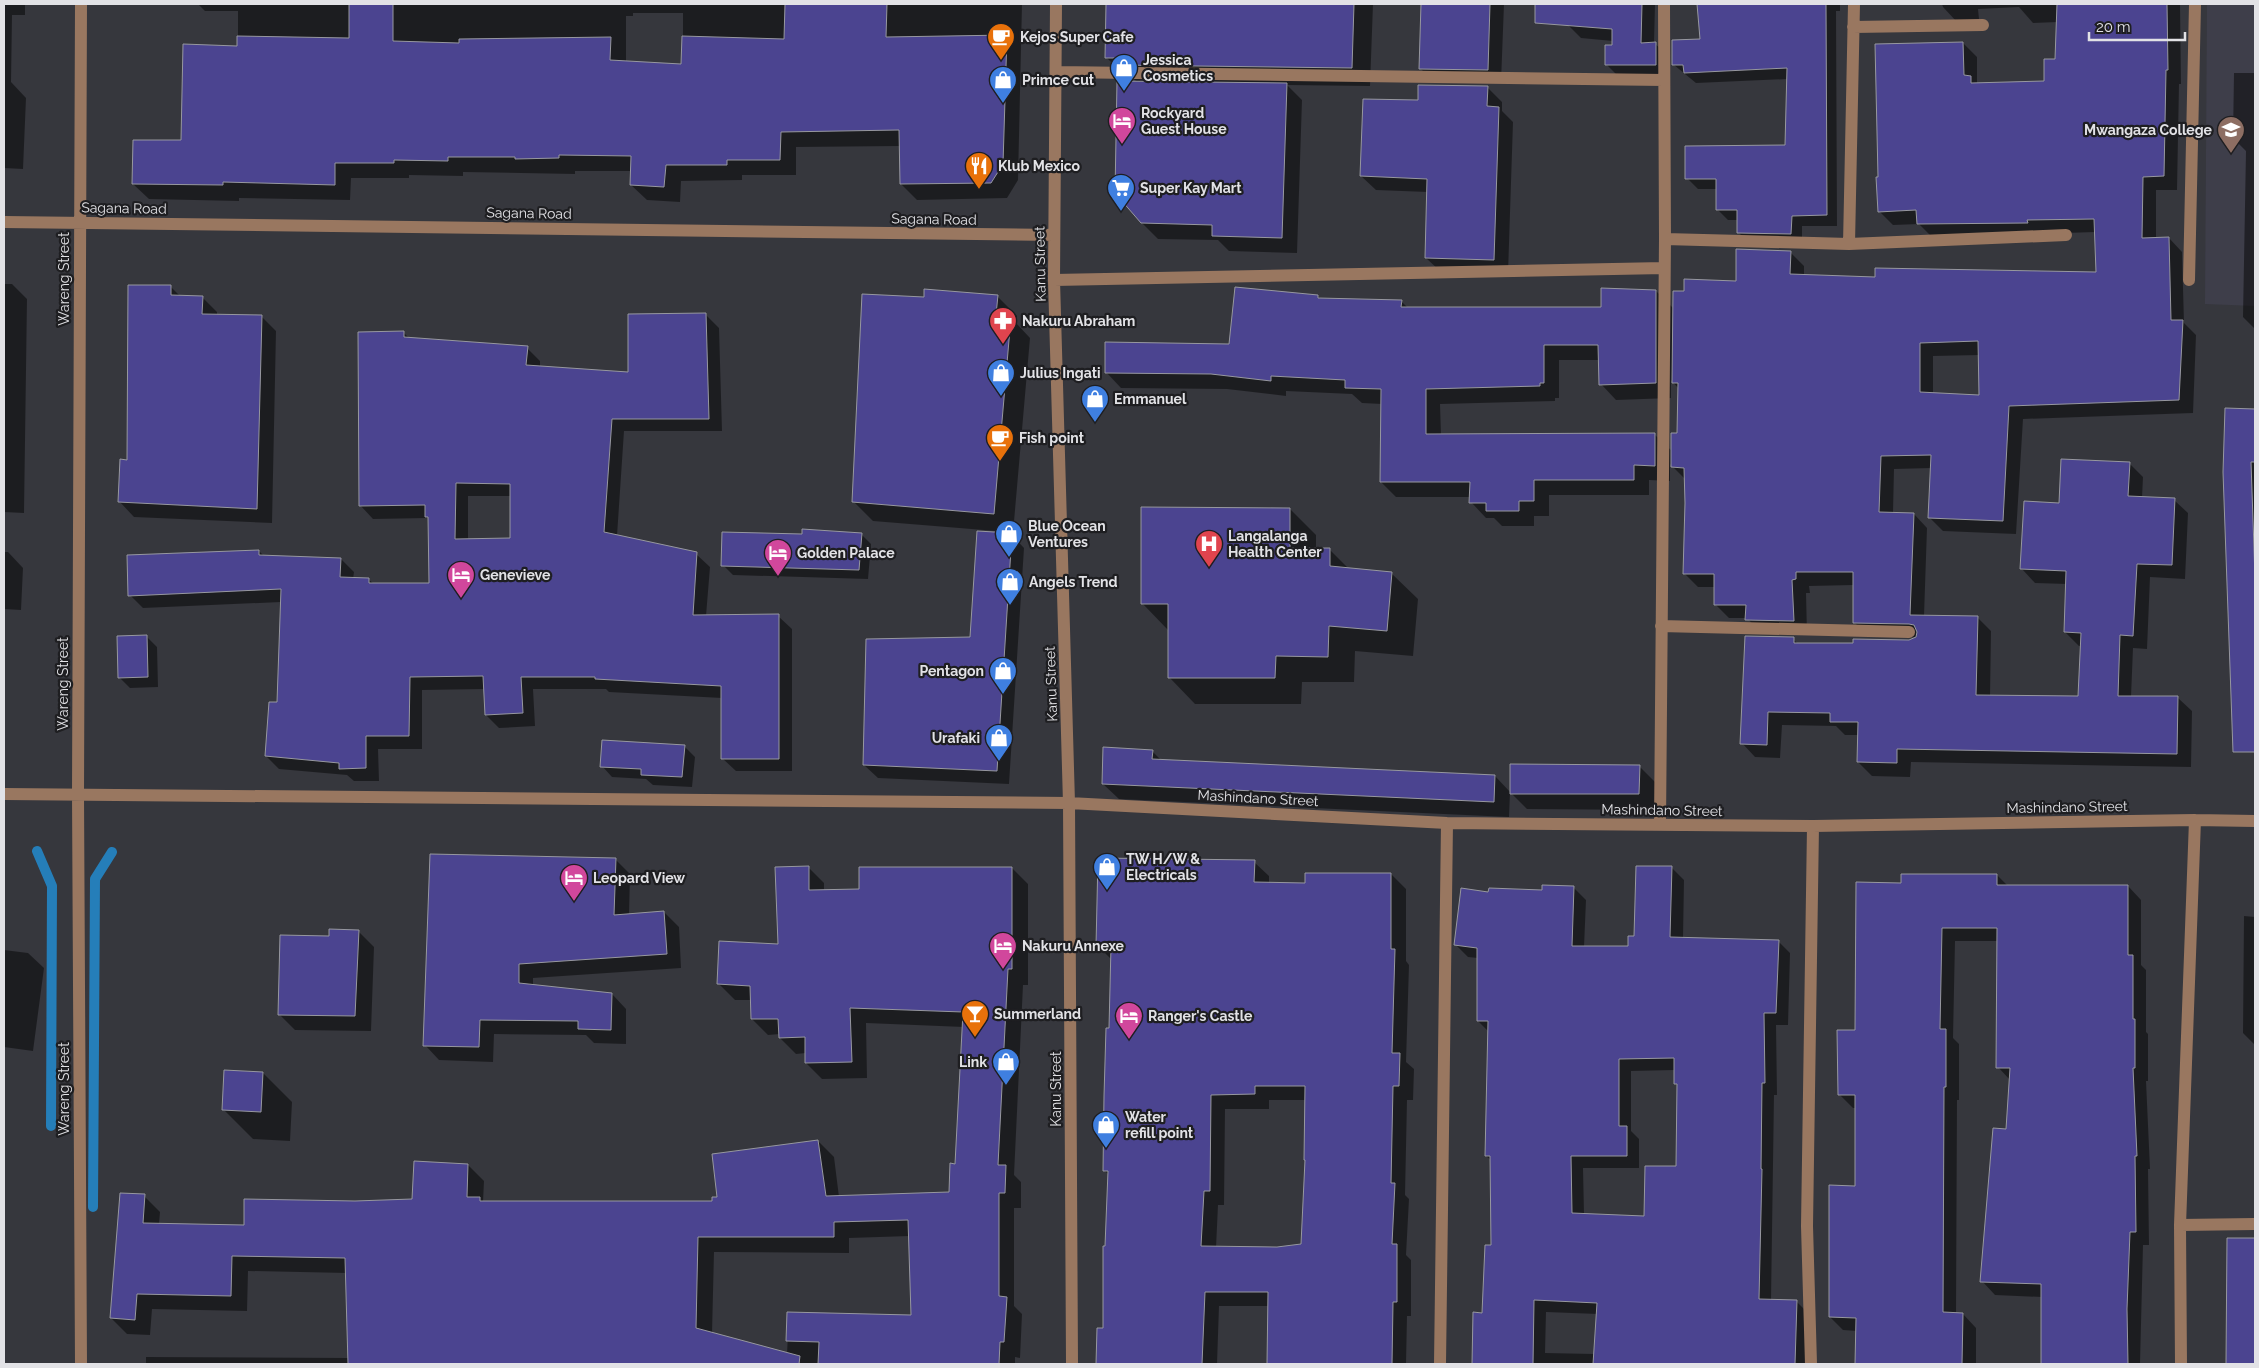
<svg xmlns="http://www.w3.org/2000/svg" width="2259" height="1368" font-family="Raleway,sans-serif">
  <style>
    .built { fill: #3e3e4a }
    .shadow { fill: #0007; fill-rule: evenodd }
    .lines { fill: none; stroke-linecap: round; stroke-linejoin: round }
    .stream { stroke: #257eb9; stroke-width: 10 }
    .building { fill: #4b4490; stroke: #97989f; fill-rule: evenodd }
    .minor { stroke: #997760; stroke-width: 12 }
    .labels { text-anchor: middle; stroke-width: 4.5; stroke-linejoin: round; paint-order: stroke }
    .poi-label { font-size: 14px; font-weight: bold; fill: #e2e2e6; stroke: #1e1e21; text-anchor: start }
    .street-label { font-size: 14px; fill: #e2e2e6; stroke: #1e1e21 }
  </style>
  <rect width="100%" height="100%" fill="#36373d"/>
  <path class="built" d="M2207,4H2255V306L2205,304Z"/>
  <path class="shadow" d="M4,4H25V15H12L11,82L26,98L23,169L4,168Z
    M167,4H1022L1018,180L1007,198L917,200L901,184L900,146L796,147V175H742V180L681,181L680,202L647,200L631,185L632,171H575V174L463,172V176L409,175V178H351L350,200L239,198V201L149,199L133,184L182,141L238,47V11H205L198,4ZM633,13H683V65L626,62V16H633Z
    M1108,4H1373L1370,86L1287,85L1302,100L1297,253L1229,251L1218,240L1158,239L1142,223L1137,82L1131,76H1125L1106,57Z
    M1422,4H1504L1501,82L1433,81L1420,68Z
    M1547,4H1655L1654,43L1669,56V78H1620L1607,65L1613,41L1581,38Z
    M1699,4H1840V11H1836L1837,226H1802V245L1749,243L1738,232V220H1728L1717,209V189H1698L1687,178L1787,146L1788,79L1696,83L1674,65L1702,40Z
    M1942,4H2180L2181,84H2179L2177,190H2156V238H2169L2182,252L2184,323L2196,335L2193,413L2023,419L2016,534L1943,531L1929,517L1932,468L1894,469L1893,513L1914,514L1927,528L1924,616L1977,617L1991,631L1990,697H2080L2082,646H2079L2065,632L2067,584L2035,583L2022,569L2060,504L2129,463L2143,477L2142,498L2174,500L2188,513L2185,579L2150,577L2147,649L2133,648L2131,697L2178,698L2192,711L2191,767L1911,762L1910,777L1872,776L1858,762L1859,735H1845L1836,726L1782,725L1780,758L1755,757L1742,743L1793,639L1799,645L1854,644L1910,641L1917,637L1868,636L1854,622V585L1809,586L1810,593H1806L1807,634L1761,633L1747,618H1729L1715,604V587H1698L1684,573L1686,480L1670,464V481L1649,480V495H1549V516H1534V526H1502L1494,518H1486L1471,502V497H1396L1381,482L1382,404L1362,403L1352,394L1286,391V396L1227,389L1121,388L1106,372L1230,346L1318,296L1321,299L1401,301L1408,308L1602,309L1656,291L1674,309L1685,292L1737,282L1790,252L1804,266V276L1876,279L2097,273L2096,232L1932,237L1919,224L1893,225L1879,211L1880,178L1963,43L1977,57V84L2046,82L2056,60L2058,22L2033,23L2019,7L1978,9L1979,19L1956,21L1943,7ZM1980,355V396L1933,394V356ZM1559,360H1600L1601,384L1616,400L1671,398V380L1679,389V435L1673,452L1655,435H1441L1440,404L1555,401V398H1559Z
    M2234,73H2255V329L2243,317L2246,151L2233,138Z
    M1487,87L1502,102V111L1513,122L1508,274L1441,272L1426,258L1428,192L1376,190L1361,176L1419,101Z
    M4,284H12L27,299L24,513L4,512Z
    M170,286L181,297H202L217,312V315L261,316L276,331L272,523L134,517L119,501Z
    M997,296L1017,316L1016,323L1030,338L1013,533L1009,532L1024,548L1009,784L878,778L864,765L971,638L996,531L873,521L853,501L925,298Z
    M706,315L719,328L722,431H624L617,536L696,554L710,567L706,616H778L792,629V771H736L722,758V698L609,692L606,689H533L535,726L499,728L486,715L485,689L422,690V749H378L379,781H354L347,775L279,769L266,756L278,704L281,602L143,608L130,595L259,551L265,557L341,559L354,572L353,579H368L374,584L431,585L430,520L428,518L373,519L360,505L403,332L410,339L527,348L540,361V367L629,373ZM468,496H512L511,539L468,540Z
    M2226,410L2255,411V736H2248Z
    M1290,509L1316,535V549L1330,550L1349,569L1391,573L1418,599L1413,656L1355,651L1354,682H1302L1301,704H1195L1169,677L1168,630L1142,603Z
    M861,534L871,544L868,579L733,575L723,565L803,535Z
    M4,552H8L23,568L21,610L4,609Z
    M147,637L157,647L158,687L130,688L119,677Z
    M684,746L695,757L692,787L653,785L646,779L612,777L602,766Z
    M1152,751L1162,761L1495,776L1511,793L1639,766L1655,782V810L1527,809L1510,792L1509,817L1119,799L1103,784Z
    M615,859L630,874L629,915L664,912L679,927L681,968L533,978V986L612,994L626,1009V1044L594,1043L586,1035L494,1034L493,1062L439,1060L425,1045Z
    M1254,862L1269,876V883L1306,884L1391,874L1406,889V961L1409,965L1406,1062L1414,1069L1413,1100H1407L1405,1195L1409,1199L1406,1255L1411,1260V1316H1407L1406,1364H1268L1269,1306H1219L1217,1364H1097L1099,1329L1104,1330L1109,1175L1104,1170L1112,960L1097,945ZM1269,1100H1306V1161L1302,1246L1216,1248L1218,1205H1224L1225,1109H1269Z
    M808,867L824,883V891L860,890L1012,868L1028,884V985H1023L1014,1175L1021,1182V1208H1014V1306L1022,1314L1020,1358L1015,1357V1364H146V1357L349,1358L347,1273L248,1271L247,1311L152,1309L150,1335L127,1334L111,1318L144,1196L160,1212L159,1224L245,1226L355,1202L413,1200L468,1165L484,1181L483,1202H713L818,1141L834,1157L839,1197L951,1193L956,1165L964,1027L866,1023L867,1078L822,1079L806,1063V1053L796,1054L780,1038V1034L768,1035L752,1019V1000H735L719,984L779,945ZM910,1236L912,1317L789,1313L787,1354L712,1334L714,1252L849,1253V1238Z
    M1672,868L1684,880L1683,938L1778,941L1790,953L1788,1025H1776L1777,1095H1774L1771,1301L1797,1302L1809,1314L1808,1364H1473L1474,1314H1483L1492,1246L1491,1160L1486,1156L1489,1032L1478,1021V958L1468,957L1456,945L1490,893L1574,888L1586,900L1584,947H1629ZM1675,1070V1083L1678,1086L1677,1168L1645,1217L1584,1214L1583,1168H1639V1139L1631,1131V1071ZM1546,1312L1598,1314L1595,1354L1545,1353Z
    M1997,875L2008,886H2128L2141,900V965L2146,970V1032L2148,1034V1081H2146L2150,1169H2148L2149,1245H2143L2140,1364H2042V1297L1995,1295L1982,1281L2007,1130L2010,1080L1998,1067V941H1955L1953,1038L1959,1044V1100H1957L1956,1314H1963L1976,1328V1364H1857V1331L1843,1330L1830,1317V1187L1856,1188V1108H1853L1839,1094L1856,1031L1902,884Z
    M2244,916L2255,917V1045L2243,1033Z
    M358,931L374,947L371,1031L295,1030L279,1014Z
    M4,950L28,953L44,968L33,1051L4,1047Z
    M263,1073L292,1102L290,1141L253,1139L224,1110Z
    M2228,1239H2255V1364H2226Z"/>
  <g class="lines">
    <path class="stream" d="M37,851L52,886L51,1126
      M93,1207L95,879L112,852"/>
  </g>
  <path class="building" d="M349,4H393V41L459,43V39L611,37L610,60L681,64L682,36L784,39L785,4H887L886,37L1007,35L1003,164L991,183L900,184L899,130L781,132L780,160H727V165H666L664,187L630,185L631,156L559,155V158L515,159V157H448V161L394,160V163H335V185L223,182V185L132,184L133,140H181L183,44L237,46V36L349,38Z
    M1106,4H1354L1352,68L1118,65V58H1105Z
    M1421,4H1490L1488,70L1419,69Z
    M1535,4H1642L1641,43L1656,42V65H1605V45H1612V29L1535,23Z
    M1697,4H1826L1827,215L1792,216L1791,234L1737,233V210H1716V179H1685V146L1785,145L1787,68L1684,73L1683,65H1672V40L1700,39Z
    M2057,4H2167L2168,70H2166L2164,176L2143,177L2142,238L2169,237L2171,320H2183L2179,400L2009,406L2003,521L1928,518L1931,455L1881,456L1879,512L1914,513L1910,615L1978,616L1976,695L2078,696L2081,633L2064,632L2066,571L2020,569L2024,501L2059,503L2061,459L2130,462L2128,496L2175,498L2172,565L2137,564L2133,636L2120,635L2118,696H2178L2177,754L1897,749V763L1857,762L1858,722H1830V713L1768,712L1767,745L1740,744L1745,636L1794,637V643H1853V639L1909,640L1916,637L1917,632L1914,625L1909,624L1853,623V572H1796V579L1792,580L1794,621L1745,620L1746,605H1714V574H1683L1685,503L1684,468L1671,467V433H1677L1678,383H1672L1673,291H1684V279L1736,281V249L1791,251L1790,274L1875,277V268L2096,272L2094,219L2027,220L2028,223L1917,224L1916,210L1878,212L1876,177H1878L1875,44L1963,42L1964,75L1971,76V83L2044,81V59H2055ZM1978,341L1979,395L1920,392V343Z
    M1117,81L1287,83L1282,238L1212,236V225L1141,223L1115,193Z
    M1418,85L1488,86L1487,106L1499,107L1494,260L1425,258L1427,179L1360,176L1363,99L1418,100Z
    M128,285H171V295L203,296L202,314L262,315L257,509L118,502L120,459L127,460Z
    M1235,287L1318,295V298L1402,300L1401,307H1601V288L1656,290V383L1599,385L1598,345H1544V383H1540V386L1426,389V434L1655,433V466L1634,465V480H1534V501H1519V511H1486V503H1469L1470,482H1380L1381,389L1345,388V380L1271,376V381L1211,374L1105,373V342L1229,344Z
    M924,289L998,295L996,315L1011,317L994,514L852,502L862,294L924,297Z
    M706,313L709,419H612L604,532L697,552L693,615L779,614V759H721V686L595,679V677H521L523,713L485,715L483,676L410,677L409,736H366V768L339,769V763L265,756L269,702H277L281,589L128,596L127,555L259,550V555L341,558L340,577L369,578V583H429L428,517H425V505L359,506L358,332L404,331V337L528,346L526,365L628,372V314ZM456,483L510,484V538L455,539Z
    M2225,408L2255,409V462H2251L2255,578V752H2233L2223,472Z
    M1141,507L1290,508V548H1330V566L1392,572L1387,631L1329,626L1328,657L1276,656L1275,678H1168V604H1141Z
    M802,529L862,533L859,570L721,566L722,532L802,534Z
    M977,531L1012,533L997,771L863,765L866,639L970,637Z
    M147,635L148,677L118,678L117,636Z
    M602,740L685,745L682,777L641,775V769L600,767Z
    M1103,747L1153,750L1152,759L1495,775L1494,802L1102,784Z
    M1510,764L1640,765L1639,794H1510Z
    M430,854L616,858L614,915L664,911L667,954L519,964V983L612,993L611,1030L578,1029V1021L480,1020L479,1047L423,1046Z
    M1098,858L1255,860L1254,882L1305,883V873H1391V949H1395L1392,1053H1400L1399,1086H1393L1391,1183H1395L1392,1244H1397V1302H1393L1392,1364H1267L1268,1292H1205L1202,1364H1096L1097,1328H1103V1246H1105L1108,1171H1103L1104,1096L1106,1028H1109L1111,946H1096ZM1255,1086H1305L1304,1160H1305L1301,1244L1277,1247L1201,1246L1204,1191H1210L1211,1095L1255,1094Z
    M809,866V890L859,889V867H1012V969H1008L998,1165H1006L1005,1193H999V1296L1007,1297L1004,1342H1000L999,1364H818L819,1342L786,1341L787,1312L911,1315L908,1220L834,1222V1237H698L696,1328L800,1356L799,1364H348L345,1258L232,1256L231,1296L137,1294L135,1320L110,1318L120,1193L145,1194L143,1223L244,1225V1199L355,1201L412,1199L414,1161L468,1164L467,1197H480V1201H712V1197H717L712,1154L818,1140L826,1196L949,1192L950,1163L955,1164L963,1012L850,1008L852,1062L805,1063V1037L779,1038L778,1019H751L750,986L717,984L719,941L778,944L775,867Z
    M1636,866H1672L1670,937L1779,940L1776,1013H1764L1765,1083H1762L1761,1169H1762L1759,1299L1797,1300L1795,1364H1593L1597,1303L1534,1300L1533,1364H1472L1473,1312L1482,1313L1485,1245H1491L1490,1156H1485L1488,1021H1477V948L1454,945L1461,888L1488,892L1489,888L1542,890V885L1574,886L1572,946H1628V936H1634ZM1674,1058V1084H1677L1676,1166H1645L1644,1216L1572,1213L1571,1156H1627V1126H1619V1059Z
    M1901,874H1997V885H2128V955H2133V1019H2135V1068H2133L2137,1156H2135L2136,1232H2130L2127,1309L2128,1364H2041V1284L1980,1282L1993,1128L2006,1129L2010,1068H1996L1997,928H1942L1940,1029H1946V1087H1944L1943,1312L1963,1313L1962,1364H1855L1856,1318L1829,1317V1185L1855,1186V1095H1838L1837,1030H1855L1856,882L1901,883Z
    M329,929L359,930L355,1016L278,1015L280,935L329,936Z
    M224,1070L263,1072L261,1112L222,1110Z
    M2227,1238H2255V1364H2226Z"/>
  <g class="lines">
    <path class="minor" d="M81,4L78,794L81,1364
      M1056,4L1054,280L1069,803L1072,1364
      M1853,27L1983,25
      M1056,72L1664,80
      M4,222L1054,235
      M1665,239L1849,244L2066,235
      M1849,244L1854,4
      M1054,280L1664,268
      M2189,280L2195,4
      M1661,626L1909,632
      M4,794L1069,803L1447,823L1813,826L2195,820L2255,821
      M1660,825L1665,239L1664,4
      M2180,1225L2255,1224
      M1440,1364L1447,823
      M1811,1364L1807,1226L1813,826
      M2181,1364L2180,1225L2195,820"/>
  </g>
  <defs>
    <symbol id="cafe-pin" viewBox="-11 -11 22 30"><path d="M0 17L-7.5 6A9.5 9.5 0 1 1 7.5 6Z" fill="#e8710a" stroke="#1e1e21"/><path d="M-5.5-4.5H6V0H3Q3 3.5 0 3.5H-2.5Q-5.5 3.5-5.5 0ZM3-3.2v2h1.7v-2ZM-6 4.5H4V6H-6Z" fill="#fff"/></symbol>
    <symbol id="shop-pin" viewBox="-11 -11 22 30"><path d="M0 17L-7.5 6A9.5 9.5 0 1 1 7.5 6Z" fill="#3f7fe0" stroke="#1e1e21"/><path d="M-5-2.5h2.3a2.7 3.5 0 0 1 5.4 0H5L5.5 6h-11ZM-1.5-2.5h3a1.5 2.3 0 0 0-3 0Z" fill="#fff"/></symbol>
    <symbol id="hotel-pin" viewBox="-11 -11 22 30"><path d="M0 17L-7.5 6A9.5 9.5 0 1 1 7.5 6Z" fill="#d1479c" stroke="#1e1e21"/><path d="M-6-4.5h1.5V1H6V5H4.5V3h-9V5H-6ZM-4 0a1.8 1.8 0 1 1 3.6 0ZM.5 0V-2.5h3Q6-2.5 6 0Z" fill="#fff"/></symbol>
    <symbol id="school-pin" viewBox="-11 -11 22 30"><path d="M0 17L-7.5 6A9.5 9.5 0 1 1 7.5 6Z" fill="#8d6e63" stroke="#1e1e21"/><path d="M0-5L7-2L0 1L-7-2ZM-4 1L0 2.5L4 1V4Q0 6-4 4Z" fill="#fff"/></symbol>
    <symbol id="restaurant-pin" viewBox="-11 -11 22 30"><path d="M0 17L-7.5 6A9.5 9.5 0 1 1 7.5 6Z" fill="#e8710a" stroke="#1e1e21"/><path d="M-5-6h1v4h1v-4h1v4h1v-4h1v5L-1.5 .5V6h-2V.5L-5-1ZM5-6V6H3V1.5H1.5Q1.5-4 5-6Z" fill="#fff"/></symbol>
    <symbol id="supermarket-pin" viewBox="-11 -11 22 30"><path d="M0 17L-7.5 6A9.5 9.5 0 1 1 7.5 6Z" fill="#3f7fe0" stroke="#1e1e21"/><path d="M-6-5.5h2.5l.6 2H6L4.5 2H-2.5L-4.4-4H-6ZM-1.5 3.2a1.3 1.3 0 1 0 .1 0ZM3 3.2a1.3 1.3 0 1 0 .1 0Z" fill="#fff"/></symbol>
    <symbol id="pharmacy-pin" viewBox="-11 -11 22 30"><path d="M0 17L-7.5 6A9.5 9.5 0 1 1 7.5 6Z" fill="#e0444e" stroke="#1e1e21"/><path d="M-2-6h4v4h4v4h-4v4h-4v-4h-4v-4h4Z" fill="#fff"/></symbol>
    <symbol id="hospital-pin" viewBox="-11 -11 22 30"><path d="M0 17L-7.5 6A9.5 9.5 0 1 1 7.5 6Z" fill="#e0444e" stroke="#1e1e21"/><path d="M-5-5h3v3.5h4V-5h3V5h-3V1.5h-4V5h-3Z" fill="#fff"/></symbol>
    <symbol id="bar-pin" viewBox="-11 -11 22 30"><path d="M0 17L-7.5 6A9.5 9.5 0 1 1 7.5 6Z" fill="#e8710a" stroke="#1e1e21"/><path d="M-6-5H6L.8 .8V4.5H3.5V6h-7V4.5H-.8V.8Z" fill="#fff"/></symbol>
  </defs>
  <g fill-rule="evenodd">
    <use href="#cafe-pin" x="985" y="21" width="32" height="43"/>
    <use href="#shop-pin" x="1108" y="52" width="32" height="43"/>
    <use href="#shop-pin" x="987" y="64" width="32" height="43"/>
    <use href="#hotel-pin" x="1106" y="105" width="32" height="43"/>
    <use href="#school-pin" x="2215" y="114" width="32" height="43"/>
    <use href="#restaurant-pin" x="963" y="150" width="32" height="43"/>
    <use href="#supermarket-pin" x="1105" y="172" width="32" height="43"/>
    <use href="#pharmacy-pin" x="987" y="305" width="32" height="43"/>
    <use href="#shop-pin" x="985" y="357" width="32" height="43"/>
    <use href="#shop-pin" x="1079" y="383" width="32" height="43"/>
    <use href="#cafe-pin" x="984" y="422" width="32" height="43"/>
    <use href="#shop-pin" x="993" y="518" width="32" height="43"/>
    <use href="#hospital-pin" x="1193" y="528" width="32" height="43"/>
    <use href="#hotel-pin" x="762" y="537" width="32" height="43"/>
    <use href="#hotel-pin" x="445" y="559" width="32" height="43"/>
    <use href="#shop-pin" x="994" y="566" width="32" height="43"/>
    <use href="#shop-pin" x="987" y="655" width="32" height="43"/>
    <use href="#shop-pin" x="983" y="722" width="32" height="43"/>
    <use href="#shop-pin" x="1091" y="851" width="32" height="43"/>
    <use href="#hotel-pin" x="558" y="862" width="32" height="43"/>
    <use href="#hotel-pin" x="987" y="930" width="32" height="43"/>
    <use href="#bar-pin" x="959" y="998" width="32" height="43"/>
    <use href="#hotel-pin" x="1113" y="1000" width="32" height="43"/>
    <use href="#shop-pin" x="990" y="1046" width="32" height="43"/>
    <use href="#shop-pin" x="1090" y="1109" width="32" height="43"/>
  </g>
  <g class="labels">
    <g class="poi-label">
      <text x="1020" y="42">Kejos Super Cafe</text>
      <text x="1143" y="65">Jessica<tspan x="1143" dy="16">Cosmetics</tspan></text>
      <text x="1022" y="85">Primce cut</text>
      <text x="1141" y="118">Rockyard<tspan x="1141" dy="16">Guest House</tspan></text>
      <text x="2212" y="135" text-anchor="end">Mwangaza College</text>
      <text x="998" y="171">Klub Mexico</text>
      <text x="1140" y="193">Super Kay Mart</text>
      <text x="1022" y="326">Nakuru Abraham</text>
      <text x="1020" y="378">Julius Ingati</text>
      <text x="1114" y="404">Emmanuel</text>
      <text x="1019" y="443">Fish point</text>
      <text x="1028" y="531">Blue Ocean<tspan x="1028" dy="16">Ventures</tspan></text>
      <text x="1228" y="541">Langalanga<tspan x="1228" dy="16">Health Center</tspan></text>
      <text x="797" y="558">Golden Palace</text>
      <text x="480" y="580">Genevieve</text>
      <text x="1029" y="587">Angels Trend</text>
      <text x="984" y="676" text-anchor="end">Pentagon</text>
      <text x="980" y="743" text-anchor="end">Urafaki</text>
      <text x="1126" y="864">TW H/W &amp;<tspan x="1126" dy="16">Electricals</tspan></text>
      <text x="593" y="883">Leopard View</text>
      <text x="1022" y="951">Nakuru Annexe</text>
      <text x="994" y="1019">Summerland</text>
      <text x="1148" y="1021">Ranger's Castle</text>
      <text x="987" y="1067" text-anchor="end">Link</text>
      <text x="1125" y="1122">Water<tspan x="1125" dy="16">refill point</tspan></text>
    </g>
    <g class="street-label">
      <text transform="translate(124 208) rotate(1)" y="5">Sagana Road</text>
      <text transform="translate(529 213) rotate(1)" y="5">Sagana Road</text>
      <text transform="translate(934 219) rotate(1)" y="5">Sagana Road</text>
      <text transform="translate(1040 264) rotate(-91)" y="5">Kanu Street</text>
      <text transform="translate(64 279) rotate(-90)" y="5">Wareng Street</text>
      <text transform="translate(63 684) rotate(-90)" y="5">Wareng Street</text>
      <text transform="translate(1051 684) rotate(-92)" y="5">Kanu Street</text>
      <text transform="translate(1258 798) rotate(3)" y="5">Mashindano Street</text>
      <text transform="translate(2067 807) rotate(-1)" y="5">Mashindano Street</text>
      <text transform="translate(1662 810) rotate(1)" y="5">Mashindano Street</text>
      <text transform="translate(64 1089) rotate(-90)" y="5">Wareng Street</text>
      <text transform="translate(1056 1089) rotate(-90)" y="5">Kanu Street</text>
    </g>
  </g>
  <rect width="2259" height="1368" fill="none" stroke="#e2e2e6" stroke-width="10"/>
  <path d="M2089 32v8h96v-8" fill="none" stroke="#e2e2e6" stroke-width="2.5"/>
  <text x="2096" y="32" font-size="15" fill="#e2e2e6" stroke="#1e1e21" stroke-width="4" paint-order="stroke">20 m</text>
</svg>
